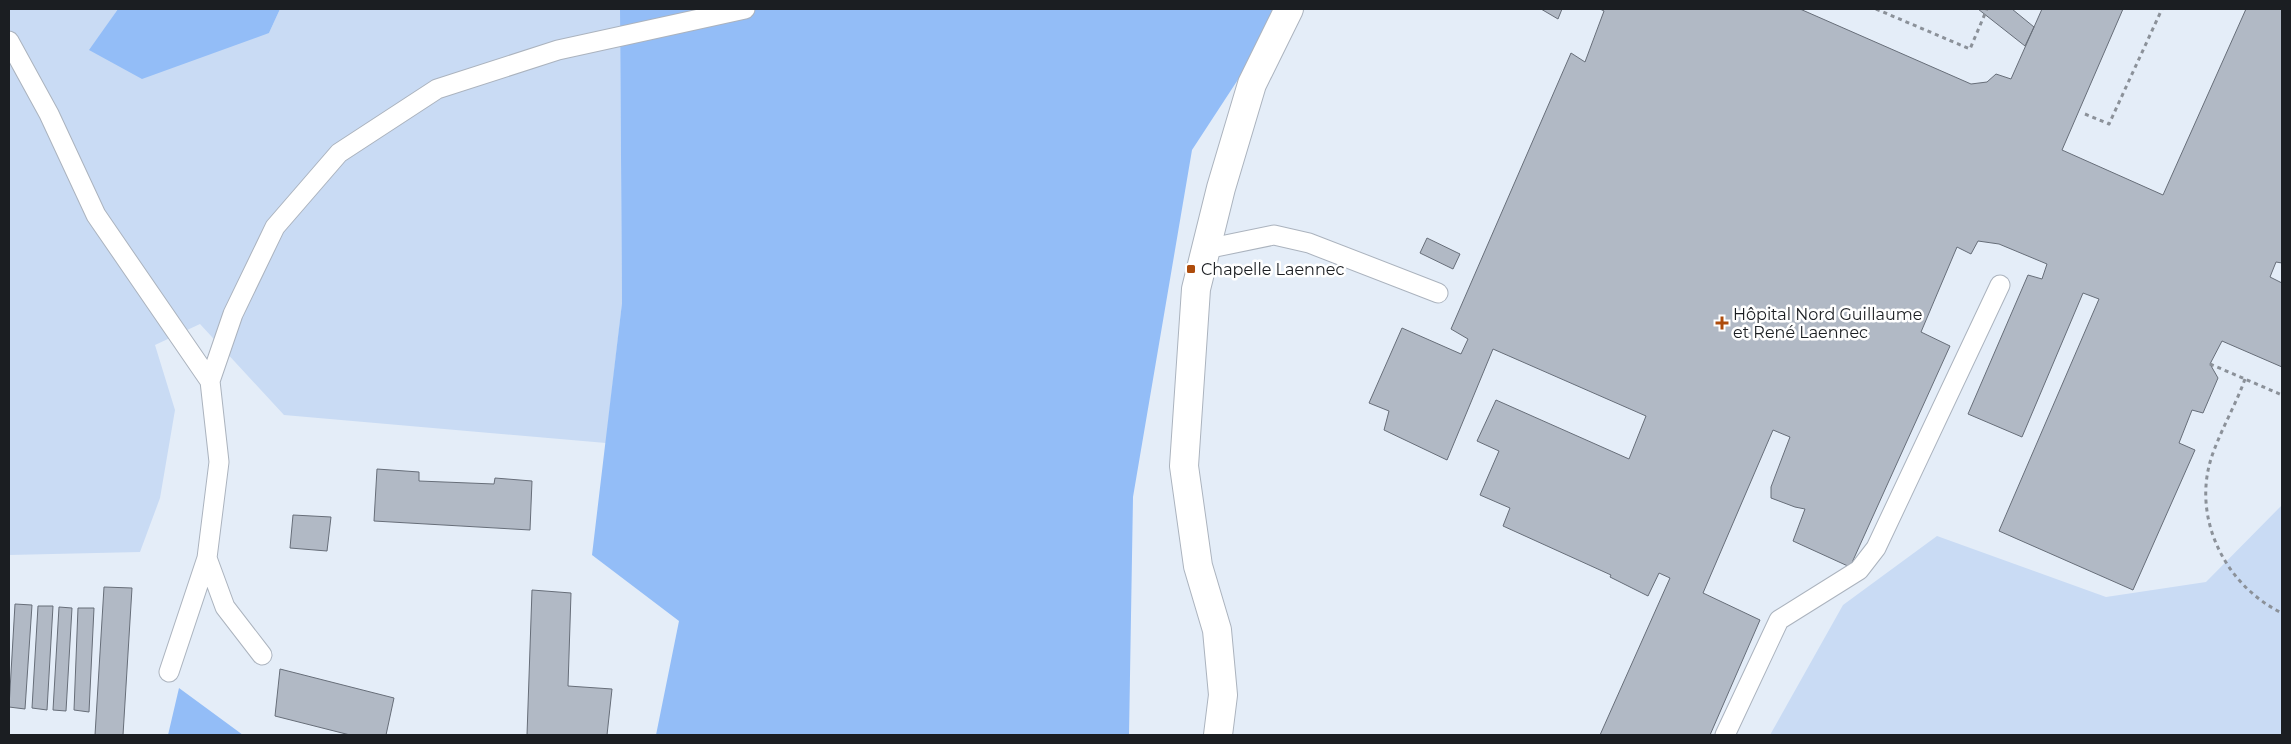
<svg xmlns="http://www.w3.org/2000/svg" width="2291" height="744" font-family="Montserrat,sans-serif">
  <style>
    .green { fill: #c9dbf4 }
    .forest { fill: #93bdf7 }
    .building { fill: #b1b9c5; stroke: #676e79 }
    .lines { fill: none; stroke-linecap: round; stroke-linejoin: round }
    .service-casing { stroke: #abb3be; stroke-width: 21 }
    .minor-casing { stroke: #abb3be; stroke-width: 30 }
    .path { stroke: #8b9199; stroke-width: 3; stroke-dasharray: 4 4; stroke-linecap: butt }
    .service { stroke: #fff; stroke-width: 19 }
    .minor { stroke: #fff; stroke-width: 28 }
    .poi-dot { fill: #ae4c0c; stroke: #fff; stroke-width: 2 }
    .labels { text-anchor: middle; stroke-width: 5; stroke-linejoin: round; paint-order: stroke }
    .poi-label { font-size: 16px; fill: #1b1e22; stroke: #fff; text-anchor: start }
  </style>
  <rect width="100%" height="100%" fill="#e4edf8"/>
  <path class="green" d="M9,9H118L90,50L269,33L280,9H620L622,303L606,443L284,415L200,324L155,345L175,410L160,498L140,552L9,555Z
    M2282,505V735H1770L1843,605L1937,536L2106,597L2206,582Z"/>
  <path class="forest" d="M118,9H280L269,33L142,79L89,50Z
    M620,9H1284L1192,150L1133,497L1129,735H656L679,621L592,555L622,303Z
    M179,688L243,735H168Z"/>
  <path class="building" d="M1541,9H1562L1558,19Z
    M1600,9H1800L1971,84L1987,82L1996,74L2011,79L2042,9H2123L2062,150L2163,195L2246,9H2282V263L2276,262L2270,277L2282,283V367L2222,341L2210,364L2218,378L2203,413L2192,410L2179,443L2195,450L2133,590L1999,531L2099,299L2083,293L2022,437L1968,414L2028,275L2042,279L2047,264L1999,244L1978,241L1971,254L1957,247L1921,332L1950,346L1850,567L1793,541L1805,509L1795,507L1771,498V487L1790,437L1773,430L1703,593L1760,620L1710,735H1600L1670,578L1659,573L1648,596L1610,577L1611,575L1503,526L1510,508L1480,495L1499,451L1477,441L1496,400L1629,459L1646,416L1493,349L1447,460L1384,430L1389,411L1369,403L1402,328L1461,354L1468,339L1451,329L1571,53L1585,62L1604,11Z
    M1978,9H2012L2034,27L2025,46Z
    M1427,238L1460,254L1453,269L1420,253Z
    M377,469L419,472V481L494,484L495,478L532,481L530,530L374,521Z
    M293,515L331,517L327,551L290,548Z
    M104,587L132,588L123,735H95Z
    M532,590L571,593L568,686L612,689L607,735H527Z
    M15,604L32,605L25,709L9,707Z
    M38,606H53L47,710L32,708Z
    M59,607L72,608L66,711L53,710Z
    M78,608H94L89,712L74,710Z
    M280,669L394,698L386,735H350L275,716Z"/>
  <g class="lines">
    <defs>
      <path id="service" d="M9,41L49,114L96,215L210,381L219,462L207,558L225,607L262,655
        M1206,249L1274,235L1309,243L1438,293
        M210,381L233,314L275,227L339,153L437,89L558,50L745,9
        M169,672L207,558
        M1725,735L1779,620L1859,570L1876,548L2000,285"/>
      <path id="minor" d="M1218,735L1223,695L1217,630L1198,566L1184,466L1196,289L1221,188L1252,84L1289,9"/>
    </defs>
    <use href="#service" class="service-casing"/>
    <use href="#minor" class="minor-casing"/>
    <path class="path" d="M1876,9L1970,49L1987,9
      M2085,114L2109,124L2162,9
      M2210,364L2282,395
      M2245,379C2236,404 2222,428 2213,453C2190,515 2224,585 2282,613"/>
    <use href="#service" class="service"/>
    <use href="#minor" class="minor"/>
  </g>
  <g class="poi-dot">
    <rect x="1186" y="264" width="10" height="10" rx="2.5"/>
    <path d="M1719.5 315.5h5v5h5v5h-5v5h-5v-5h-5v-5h5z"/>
  </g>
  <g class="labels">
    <g class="poi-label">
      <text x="1201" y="275">Chapelle Laennec</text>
      <text x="1733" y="320">Hôpital Nord Guillaume<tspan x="1733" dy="18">et René Laennec</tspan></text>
    </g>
  </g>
  <rect width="2291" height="744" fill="none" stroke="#1b1e22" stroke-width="20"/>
</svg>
